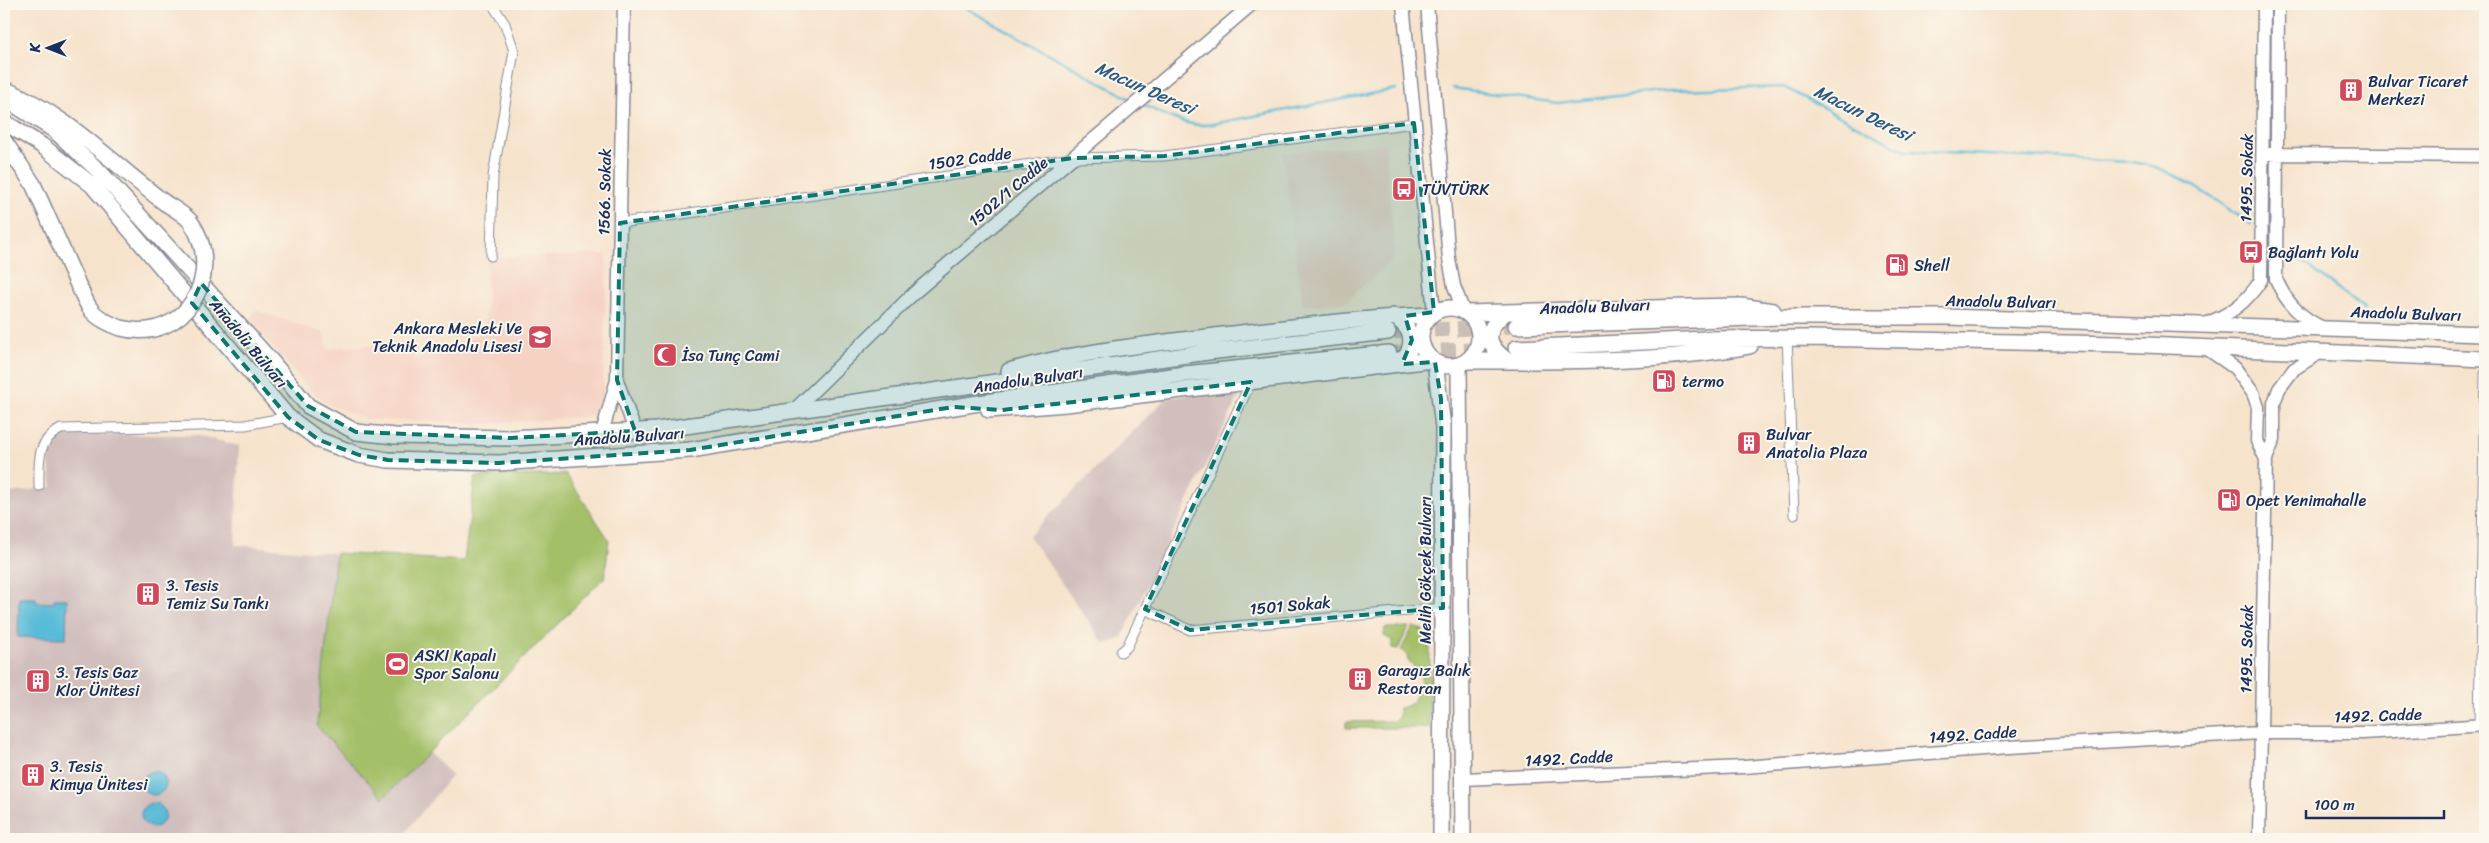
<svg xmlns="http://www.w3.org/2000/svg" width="2489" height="843" font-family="Sriracha,sans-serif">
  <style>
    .built { fill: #f5d2c2 }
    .industrial { fill: #d1bfbd }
    .green { fill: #a3c068; stroke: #5f7863 }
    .water { fill: #59bbd7; stroke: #3a759a }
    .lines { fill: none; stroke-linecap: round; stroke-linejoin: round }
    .stream { stroke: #59bbd7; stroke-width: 2.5 }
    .primary-tunnel { stroke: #cabfb6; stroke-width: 15; stroke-dasharray: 15 8; stroke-linecap: butt }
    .street-casing { stroke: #888995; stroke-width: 11 }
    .secondary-casing { stroke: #888995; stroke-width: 15 }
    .primary-casing { stroke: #888995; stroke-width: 18 }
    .street { stroke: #fff; stroke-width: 9 }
    .secondary { stroke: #fff; stroke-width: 12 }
    .primary { stroke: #fff; stroke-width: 15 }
    .primary-bridge-casing { stroke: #888995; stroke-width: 18; stroke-linecap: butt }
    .primary-bridge { stroke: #fff; stroke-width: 15 }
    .marked { fill: #0f766e; fill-opacity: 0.2; stroke: #0f766e; stroke-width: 4; stroke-dasharray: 10 6; stroke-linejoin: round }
    .labels { text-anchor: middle; stroke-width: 4; stroke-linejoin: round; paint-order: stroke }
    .poi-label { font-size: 16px; fill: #1b2f5e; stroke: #fbf7ec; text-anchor: start }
    .street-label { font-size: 16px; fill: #1b2f5e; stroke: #fbf7ec }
    .water-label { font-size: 18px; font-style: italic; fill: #2e5982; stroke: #fbf7ec }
  </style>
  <rect width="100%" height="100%" fill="#fbf7ec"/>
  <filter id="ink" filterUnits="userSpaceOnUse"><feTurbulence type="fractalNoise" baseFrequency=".02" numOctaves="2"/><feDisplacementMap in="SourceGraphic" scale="10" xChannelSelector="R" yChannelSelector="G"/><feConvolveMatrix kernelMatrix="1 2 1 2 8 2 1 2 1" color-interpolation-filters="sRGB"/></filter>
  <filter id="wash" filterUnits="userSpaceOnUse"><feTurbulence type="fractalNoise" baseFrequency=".0096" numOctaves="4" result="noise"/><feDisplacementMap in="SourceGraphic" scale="20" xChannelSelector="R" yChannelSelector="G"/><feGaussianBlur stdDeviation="1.12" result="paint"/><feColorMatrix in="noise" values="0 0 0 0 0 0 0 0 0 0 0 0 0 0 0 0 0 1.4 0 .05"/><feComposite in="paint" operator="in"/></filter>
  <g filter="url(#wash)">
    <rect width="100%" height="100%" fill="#f6e3cc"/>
    <path class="built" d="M1385,144L1395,256L1346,302L1303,306L1283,153Z
      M607,254L602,415L486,424L367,419L331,406L310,390L250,320L255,310L324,333L328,349L415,341V360L485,333L488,258Z"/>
    <path class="industrial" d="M1243,388L1121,639L1104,644L1029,536L1166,398Z
      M57,435H197L239,446L235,545L336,553L317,726L383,798L428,752L452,775L400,839H4V494L52,487L47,447Z"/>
    <path class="green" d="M566,474L609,540L605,577L383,798L317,726L336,553L464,561L475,477Z
      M1409,627L1398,649L1392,648V640L1384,636L1385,628Z
      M1413,627L1423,630L1430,638L1429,728H1346V722L1394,721L1399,717V708C1412,706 1416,701 1417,688L1421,687V674H1415L1413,664L1408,661L1407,655L1401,650Z"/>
    <path class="water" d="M19,598H36V602L54,603V599H67L66,638L18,637Z
      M142 783a12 12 0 1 1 24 0a12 12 0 1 1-24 0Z
      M141 815a12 12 0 1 1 24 0a12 12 0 1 1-24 0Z"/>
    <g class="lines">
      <path class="stream" d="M959,4L1132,100
        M1453,88L1557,103L1669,90L1784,87L1905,151L2132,162C2176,167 2214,201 2251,224
        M1142,104C1163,114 1183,126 1207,125L1396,89
        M2295,256L2365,309"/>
    </g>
  </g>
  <g filter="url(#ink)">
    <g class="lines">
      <path class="primary-tunnel" d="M1388,332L1516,326
        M1395,353L1516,348"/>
      <defs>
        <path id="street" d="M620,223L1073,158L1164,156L1414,123
          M491,256L493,176L514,51L505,24L492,4
          M1787,337L1794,515
          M39,486C39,461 36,441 61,429L245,425L288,417
          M1145,609L1190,630L1443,608
          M1121,652L1127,647L1251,382
          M2479,725L2485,374"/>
        <path id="secondary" d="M1403,4L1434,312
          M1427,4L1449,259L1454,286L1463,310
          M2278,4L2276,279C2286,303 2300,317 2323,328
          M2270,154L2485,156
          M2205,324C2231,314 2246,303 2261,280L2264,4
          M2206,348L2235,368L2253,393L2258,407L2257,441L2266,459
          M617,380L635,431
          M793,411L914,293L1252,4
          M602,433L617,380L624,4
          M1463,779L1744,767L2009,747L2261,733H2363L2485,725
          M2259,839L2266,459L2274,439V403L2279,389L2294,369L2321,352"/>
        <path id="primary" d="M4,89C66,114 112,163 165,203
          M4,98L54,130L100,172L272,362L308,406L356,432L395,436L511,438L657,430L1208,352L1388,332
          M4,122L41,145L92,185L288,417L319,440L359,455L388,460L499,463L690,450L985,402L1185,374L1389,353
          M4,141L33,184L79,287
          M1421 337a29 29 0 1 1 58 0a29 29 0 1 1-58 0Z
          M1506,312C1484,330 1484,344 1508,361
          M1467,313L1688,307L1741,306L1773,311
          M1516,326L1781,317H1947L2485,334
          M1516,348L1705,339L1808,338L2120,344L2485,359
          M1468,361C1560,361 1659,363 1750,346
          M1435,362L1443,427L1441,839
          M1393,363L1406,357C1416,338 1410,327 1393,316
          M1459,365L1463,839
          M1009,371C1078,351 1152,344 1223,335C1292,327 1361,318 1431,315
          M989,410L1066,404L1432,360"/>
      </defs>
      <use href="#street" class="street-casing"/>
      <use href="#secondary" class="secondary-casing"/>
      <use href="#primary" class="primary-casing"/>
      <use href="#street" class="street"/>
      <use href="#secondary" class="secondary"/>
      <use href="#primary" class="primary"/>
      <defs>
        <path id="primary-bridge" d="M79,287C83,294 86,304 92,311C98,318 111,325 121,328C185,345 227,273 190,221C184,214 173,208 165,203"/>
      </defs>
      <use href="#primary-bridge" class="primary-bridge-casing"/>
      <use href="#primary-bridge" class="primary-bridge"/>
    </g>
  </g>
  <path class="marked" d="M1414,123L1434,312L1405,316L1412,340L1402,364L1435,362L1441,399L1443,608L1190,630L1145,609L1251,382L1002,410L953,407L690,450L499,463L388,460L359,455L319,440L288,417L192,303L201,283L308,406L356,432L511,438L635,431L617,380L620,223L1073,158L1164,156Z"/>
  <defs>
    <symbol id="building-square" viewBox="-11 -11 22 22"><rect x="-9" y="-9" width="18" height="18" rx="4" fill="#d1495b" stroke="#fbf7ec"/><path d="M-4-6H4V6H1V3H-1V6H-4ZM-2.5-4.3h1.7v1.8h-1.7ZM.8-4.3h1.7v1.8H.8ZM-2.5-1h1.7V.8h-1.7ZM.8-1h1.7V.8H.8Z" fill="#fff"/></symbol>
    <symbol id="bus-square" viewBox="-11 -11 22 22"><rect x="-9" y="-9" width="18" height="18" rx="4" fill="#d1495b" stroke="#fbf7ec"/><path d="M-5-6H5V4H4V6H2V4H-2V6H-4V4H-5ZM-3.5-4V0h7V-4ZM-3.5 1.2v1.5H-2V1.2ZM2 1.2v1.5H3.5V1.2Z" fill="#fff"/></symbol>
    <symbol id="fuel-square" viewBox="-11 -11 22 22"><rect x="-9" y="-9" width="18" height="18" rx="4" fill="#d1495b" stroke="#fbf7ec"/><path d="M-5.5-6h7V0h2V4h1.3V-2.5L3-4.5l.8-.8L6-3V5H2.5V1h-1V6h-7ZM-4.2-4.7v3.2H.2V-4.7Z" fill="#fff"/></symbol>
    <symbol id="school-square" viewBox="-11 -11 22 22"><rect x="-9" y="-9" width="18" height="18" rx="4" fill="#d1495b" stroke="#fbf7ec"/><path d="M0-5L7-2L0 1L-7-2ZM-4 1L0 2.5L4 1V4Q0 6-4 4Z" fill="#fff"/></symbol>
    <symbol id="mosque-square" viewBox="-11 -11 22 22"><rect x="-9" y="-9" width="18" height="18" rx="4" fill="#d1495b" stroke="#fbf7ec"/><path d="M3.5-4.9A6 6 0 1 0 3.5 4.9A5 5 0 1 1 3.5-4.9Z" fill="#fff"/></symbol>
    <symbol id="stadium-square" viewBox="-11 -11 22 22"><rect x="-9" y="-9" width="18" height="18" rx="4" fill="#d1495b" stroke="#fbf7ec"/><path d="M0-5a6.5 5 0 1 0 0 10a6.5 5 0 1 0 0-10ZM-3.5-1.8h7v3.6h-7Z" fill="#fff"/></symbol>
  </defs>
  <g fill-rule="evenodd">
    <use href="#building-square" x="2337" y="76" width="28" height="28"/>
    <use href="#bus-square" x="1390" y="175" width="28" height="28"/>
    <use href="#bus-square" x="2237" y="238" width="28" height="28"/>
    <use href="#fuel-square" x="1883" y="251" width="28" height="28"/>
    <use href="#school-square" x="526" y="323" width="28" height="28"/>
    <use href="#mosque-square" x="651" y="341" width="28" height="28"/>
    <use href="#fuel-square" x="1650" y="367" width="28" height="28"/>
    <use href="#building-square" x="1735" y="429" width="28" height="28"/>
    <use href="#fuel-square" x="2215" y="486" width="28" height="28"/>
    <use href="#building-square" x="134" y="580" width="28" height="28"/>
    <use href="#stadium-square" x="383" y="650" width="28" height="28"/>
    <use href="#building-square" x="1346" y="665" width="28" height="28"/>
    <use href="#building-square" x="24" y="667" width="28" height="28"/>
    <use href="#building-square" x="19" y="761" width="28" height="28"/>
  </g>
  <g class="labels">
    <g class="poi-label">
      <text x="2368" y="87">Bulvar Ticaret<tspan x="2368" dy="18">Merkezi</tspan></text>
      <text x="1422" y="195">TÜVTÜRK</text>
      <text x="2268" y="258">Bağlantı Yolu</text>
      <text x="1914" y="271">Shell</text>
      <text x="522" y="334" text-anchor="end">Ankara Mesleki Ve<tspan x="522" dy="18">Teknik Anadolu Lisesi</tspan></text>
      <text x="682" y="361">İsa Tunç Cami</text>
      <text x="1682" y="387">termo</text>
      <text x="1766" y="440">Bulvar<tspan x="1766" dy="18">Anatolia Plaza</tspan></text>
      <text x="2246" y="506">Opet Yenimahalle</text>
      <text x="166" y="591">3. Tesis<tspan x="166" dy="18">Temiz Su Tankı</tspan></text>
      <text x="414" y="661">ASKI Kapalı<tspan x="414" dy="18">Spor Salonu</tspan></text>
      <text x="1378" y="676">Garagız Balık<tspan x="1378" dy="18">Restoran</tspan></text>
      <text x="56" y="678">3. Tesis Gaz<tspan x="56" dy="18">Klor Ünitesi</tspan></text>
      <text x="50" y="772">3. Tesis<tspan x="50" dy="18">Kimya Ünitesi</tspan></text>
    </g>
    <g class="street-label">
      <text transform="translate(970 158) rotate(-8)" y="6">1502 Cadde</text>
      <text transform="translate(2246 178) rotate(-89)" y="6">1495. Sokak</text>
      <text transform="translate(1008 191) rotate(-40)" y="6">1502/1 Cadde</text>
      <text transform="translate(604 192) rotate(-89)" y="6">1566. Sokak</text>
      <text transform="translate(2001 301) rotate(1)" y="6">Anadolu Bulvarı</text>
      <text transform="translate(1595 306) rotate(-2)" y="6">Anadolu Bulvarı</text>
      <text transform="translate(2406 313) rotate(2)" y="6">Anadolu Bulvarı</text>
      <text transform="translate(249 343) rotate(50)" y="6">Anadolu Bulvarı</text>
      <text transform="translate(1028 379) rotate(-8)" y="6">Anadolu Bulvarı</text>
      <text transform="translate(629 436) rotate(-4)" y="6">Anadolu Bulvarı</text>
      <text transform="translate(1425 570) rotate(-90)" y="6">Melih Gökçek Bulvarı</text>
      <text transform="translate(1290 605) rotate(-5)" y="6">1501 Sokak</text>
      <text transform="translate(2246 649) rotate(-89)" y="6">1495. Sokak</text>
      <text transform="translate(2378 715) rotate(-2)" y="6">1492. Cadde</text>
      <text transform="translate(1973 734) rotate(-4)" y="6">1492. Cadde</text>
      <text transform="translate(1569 758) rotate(-3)" y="6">1492. Cadde</text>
    </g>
    <g class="water-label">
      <text transform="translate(1145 88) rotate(24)" y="6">Macun Deresi</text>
      <text transform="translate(1863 113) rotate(26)" y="6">Macun Deresi</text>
    </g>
  </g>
  <rect width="2489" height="843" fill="none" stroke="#fbf7ec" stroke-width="20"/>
  <g transform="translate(48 48) rotate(270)" stroke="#fbf7ec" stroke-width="4" paint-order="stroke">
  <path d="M0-4L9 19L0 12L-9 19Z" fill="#1b2f5e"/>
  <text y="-8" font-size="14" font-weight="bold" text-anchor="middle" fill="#1b2f5e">K</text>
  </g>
  <path d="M2306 810v8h138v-8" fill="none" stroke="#1b2f5e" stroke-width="2.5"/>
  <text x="2314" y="810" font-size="15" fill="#1b2f5e" stroke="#fbf7ec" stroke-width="4" paint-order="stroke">100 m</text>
</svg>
